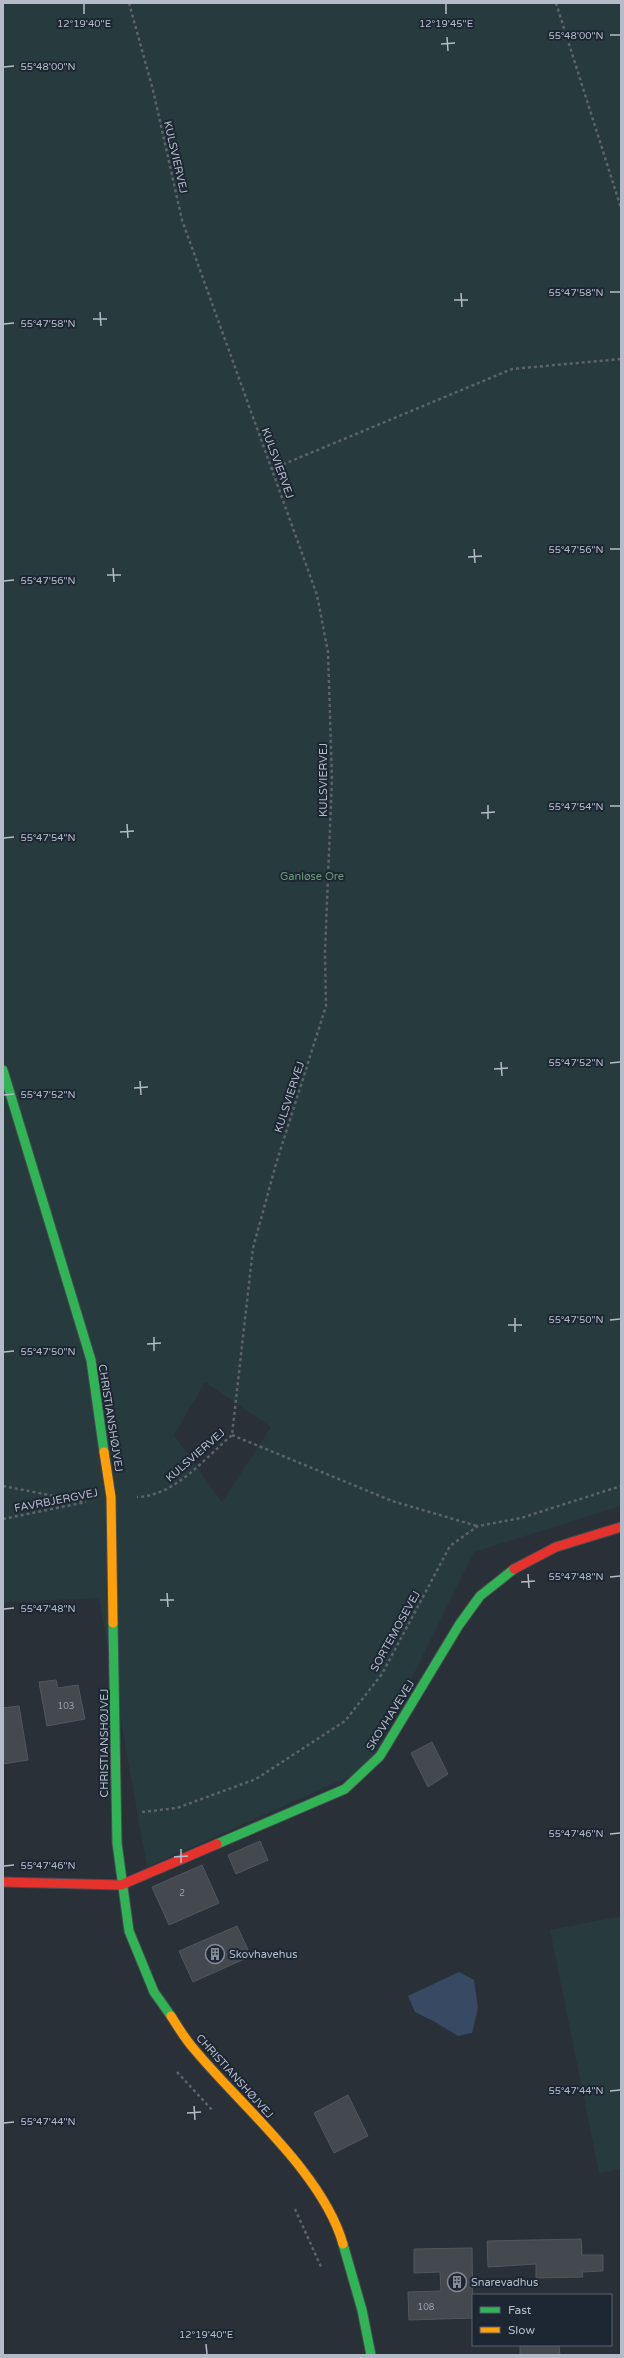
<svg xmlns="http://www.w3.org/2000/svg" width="624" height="2358" font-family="'Varela Round',sans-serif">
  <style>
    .green { fill: #273a3e; fill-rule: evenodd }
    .water { fill: #384963 }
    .building { fill: #444950; stroke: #52575f }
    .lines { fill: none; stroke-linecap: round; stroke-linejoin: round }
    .fast-casing { stroke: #484c53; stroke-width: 11 }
    .slow-casing { stroke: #484c53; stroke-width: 11 }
    .jam-casing { stroke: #484c53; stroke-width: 11 }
    .path { stroke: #5d636a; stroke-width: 2.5; stroke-dasharray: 3 3; stroke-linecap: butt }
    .fast { stroke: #30b455; stroke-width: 9 }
    .slow { stroke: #ff9f0a; stroke-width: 9 }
    .jam { stroke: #e5322d; stroke-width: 9 }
    .ticks { fill: none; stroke: #b4bcc9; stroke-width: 1.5 }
    .labels { text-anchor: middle; stroke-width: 4; stroke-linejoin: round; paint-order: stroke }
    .number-label { font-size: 9px; fill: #989fab }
    .street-label { font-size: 11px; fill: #b4bcc9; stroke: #1d2633 }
    .park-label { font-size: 11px; fill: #6b9a76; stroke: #1d2633 }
    .poi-label { font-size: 11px; fill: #b4bcc9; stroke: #1d2633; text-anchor: start }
    .ticks-label { font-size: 10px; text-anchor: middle; fill: #b4bcc9; stroke: #1d2633; stroke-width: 4; stroke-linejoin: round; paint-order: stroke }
  </style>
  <rect width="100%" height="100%" fill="#2a3038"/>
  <path class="green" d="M3,3H621V1506L474,1552L367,1769L147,1867L99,1598L3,1602ZM205,1382L271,1427L222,1502L174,1435Z
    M621,1916V2169L599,2173L550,1930Z"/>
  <path class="water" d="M459,1972L474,1980L478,2008L472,2033L458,2036L435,2022L415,2012L408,1996Z"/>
  <path class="building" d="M56,1680L58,1688L78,1685L85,1719L47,1726L39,1682Z
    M19,1706L28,1760L3,1764V1708Z
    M432,1742L448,1774L428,1787L411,1753Z
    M260,1841L268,1860L236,1874L228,1855Z
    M202,1865L219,1903L169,1925L152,1887Z
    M237,1926L251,1956L193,1982L179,1951Z
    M348,2095L368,2136L334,2153L314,2113Z
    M581,2239L582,2255H603V2271L582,2272L583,2277L536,2278V2264L488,2267L487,2241Z
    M472,2248L473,2318L409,2320L408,2292L441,2291L440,2272L414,2273V2249Z
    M520,2345H559L560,2355H520Z"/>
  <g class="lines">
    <defs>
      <path id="fast" d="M3,1070L91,1360L104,1452
        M113,1623L117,1843L129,1931L154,1992L171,2016
        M217,1844L345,1789L380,1756L459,1625L480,1596L514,1569
        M343,2244L362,2310L371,2355"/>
      <path id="slow" d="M104,1452L111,1497L113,1623
        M171,2016C178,2027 185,2039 194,2049C240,2105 323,2173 343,2244"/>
      <path id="jam" d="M514,1569L556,1547L621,1527
        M3,1882L121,1885L217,1844"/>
    </defs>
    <use href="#fast" class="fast-casing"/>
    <use href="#slow" class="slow-casing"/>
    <use href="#jam" class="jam-casing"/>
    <path class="path" d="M129,3L153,90L182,220L317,595L328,652L332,779L325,952L326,1006L276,1164L253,1248L232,1435C205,1458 175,1496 137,1497
      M556,3L621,208
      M272,469L512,369L621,359
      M232,1435L392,1501L477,1526
      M3,1486L85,1502
      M3,1519L86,1502
      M142,1812L177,1808L256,1779L345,1721L382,1674L450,1546L478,1526L521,1518L621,1486
      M177,2072L213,2111
      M295,2209L322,2269"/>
    <use href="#fast" class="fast"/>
    <use href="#slow" class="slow"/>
    <use href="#jam" class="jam"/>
  </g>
  <path class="ticks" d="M84,4V14M446,4V14M610,35H620M447,37L448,51M441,44L455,43M4,67L14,66M610,292H620M461,293L462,307M454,300H468M100,312L101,326M93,319H107M4,324L14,323M474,549L475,563M610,549H620M468,557L482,556M113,568L114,582M107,575H121M4,581L14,580M488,805V819M610,806H620M481,813L495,812M127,824L128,838M120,832L134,831M4,838L14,837M501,1062L502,1076M610,1063L620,1062M494,1069L508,1068M140,1081L141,1095M134,1088L148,1087M4,1095L14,1094M515,1318V1332M610,1320L620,1319M508,1325H522M154,1337V1351M147,1344L161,1343M4,1352L14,1351M528,1574L529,1588M610,1577L620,1576M521,1582L535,1581M167,1593L168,1607M160,1600H174M4,1609L14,1608M610,1834L620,1833M181,1849V1863M174,1857L188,1856M4,1866L14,1865M610,2091L620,2090M194,2106L195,2120M187,2113L201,2112M4,2123L14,2122M206,2344L207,2354"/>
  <defs>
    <symbol id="building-ring" viewBox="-11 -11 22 22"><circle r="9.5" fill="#1d2633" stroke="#848b96" stroke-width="1.5"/><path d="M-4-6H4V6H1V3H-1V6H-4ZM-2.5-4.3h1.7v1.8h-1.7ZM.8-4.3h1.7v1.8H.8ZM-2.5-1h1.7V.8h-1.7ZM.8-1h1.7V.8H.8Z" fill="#848b96"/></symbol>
  </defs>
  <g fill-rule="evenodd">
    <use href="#building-ring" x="204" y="1943" width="22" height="22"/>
    <use href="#building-ring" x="446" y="2271" width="22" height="22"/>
  </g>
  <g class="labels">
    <g class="number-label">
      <text x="66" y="1709">103</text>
      <text x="182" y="1896">2</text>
      <text x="426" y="2310">108</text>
    </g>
    <g class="street-label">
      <text transform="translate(176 157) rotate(77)" y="4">KULSVIERVEJ</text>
      <text transform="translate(278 463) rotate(70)" y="4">KULSVIERVEJ</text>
      <text transform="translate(323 780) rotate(-90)" y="4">KULSVIERVEJ</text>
      <text transform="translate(289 1097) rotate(-72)" y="4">KULSVIERVEJ</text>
      <text transform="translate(111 1418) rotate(81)" y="4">CHRISTIANSHØJVEJ</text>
      <text transform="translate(195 1455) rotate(-41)" y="4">KULSVIERVEJ</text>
      <text transform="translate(56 1500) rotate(-11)" y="4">FAVRBJERGVEJ</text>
      <text transform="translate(395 1631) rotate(-61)" y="4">SORTEMOSEVEJ</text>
      <text transform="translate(390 1715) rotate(-58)" y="4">SKOVHAVEVEJ</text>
      <text transform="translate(104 1743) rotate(-90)" y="4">CHRISTIANSHØJVEJ</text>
      <text transform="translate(235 2076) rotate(48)" y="4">CHRISTIANSHØJVEJ</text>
    </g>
    <g class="park-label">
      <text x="312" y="880">Ganløse Ore</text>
    </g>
    <g class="poi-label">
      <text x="229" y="1958">Skovhavehus</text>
      <text x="471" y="2286">Snarevadhus</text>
    </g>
  </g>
  <g class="ticks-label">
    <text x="84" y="27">12°19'40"E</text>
    <text x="446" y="27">12°19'45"E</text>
    <text x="576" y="39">55°48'00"N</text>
    <text x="48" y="70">55°48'00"N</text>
    <text x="576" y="296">55°47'58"N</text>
    <text x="48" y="327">55°47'58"N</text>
    <text x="576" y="553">55°47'56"N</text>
    <text x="48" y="584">55°47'56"N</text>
    <text x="576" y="810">55°47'54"N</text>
    <text x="48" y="841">55°47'54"N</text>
    <text x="576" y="1066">55°47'52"N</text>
    <text x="48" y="1098">55°47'52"N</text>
    <text x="576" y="1323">55°47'50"N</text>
    <text x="48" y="1355">55°47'50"N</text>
    <text x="576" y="1580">55°47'48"N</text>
    <text x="48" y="1612">55°47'48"N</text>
    <text x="576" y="1837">55°47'46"N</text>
    <text x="48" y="1869">55°47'46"N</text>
    <text x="576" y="2094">55°47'44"N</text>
    <text x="48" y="2125">55°47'44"N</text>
    <text x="206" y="2338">12°19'40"E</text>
  </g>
  <rect width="624" height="2358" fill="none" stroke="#b4bcc9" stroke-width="8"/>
  <rect x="472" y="2294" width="140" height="52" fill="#1d2633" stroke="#59626f"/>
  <rect x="480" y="2307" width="20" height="6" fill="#30b455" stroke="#59626f"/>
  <text x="508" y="2314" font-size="12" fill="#b4bcc9">Fast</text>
  <rect x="480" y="2327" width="20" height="6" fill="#ff9f0a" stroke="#59626f"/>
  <text x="508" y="2334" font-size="12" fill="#b4bcc9">Slow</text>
</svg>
